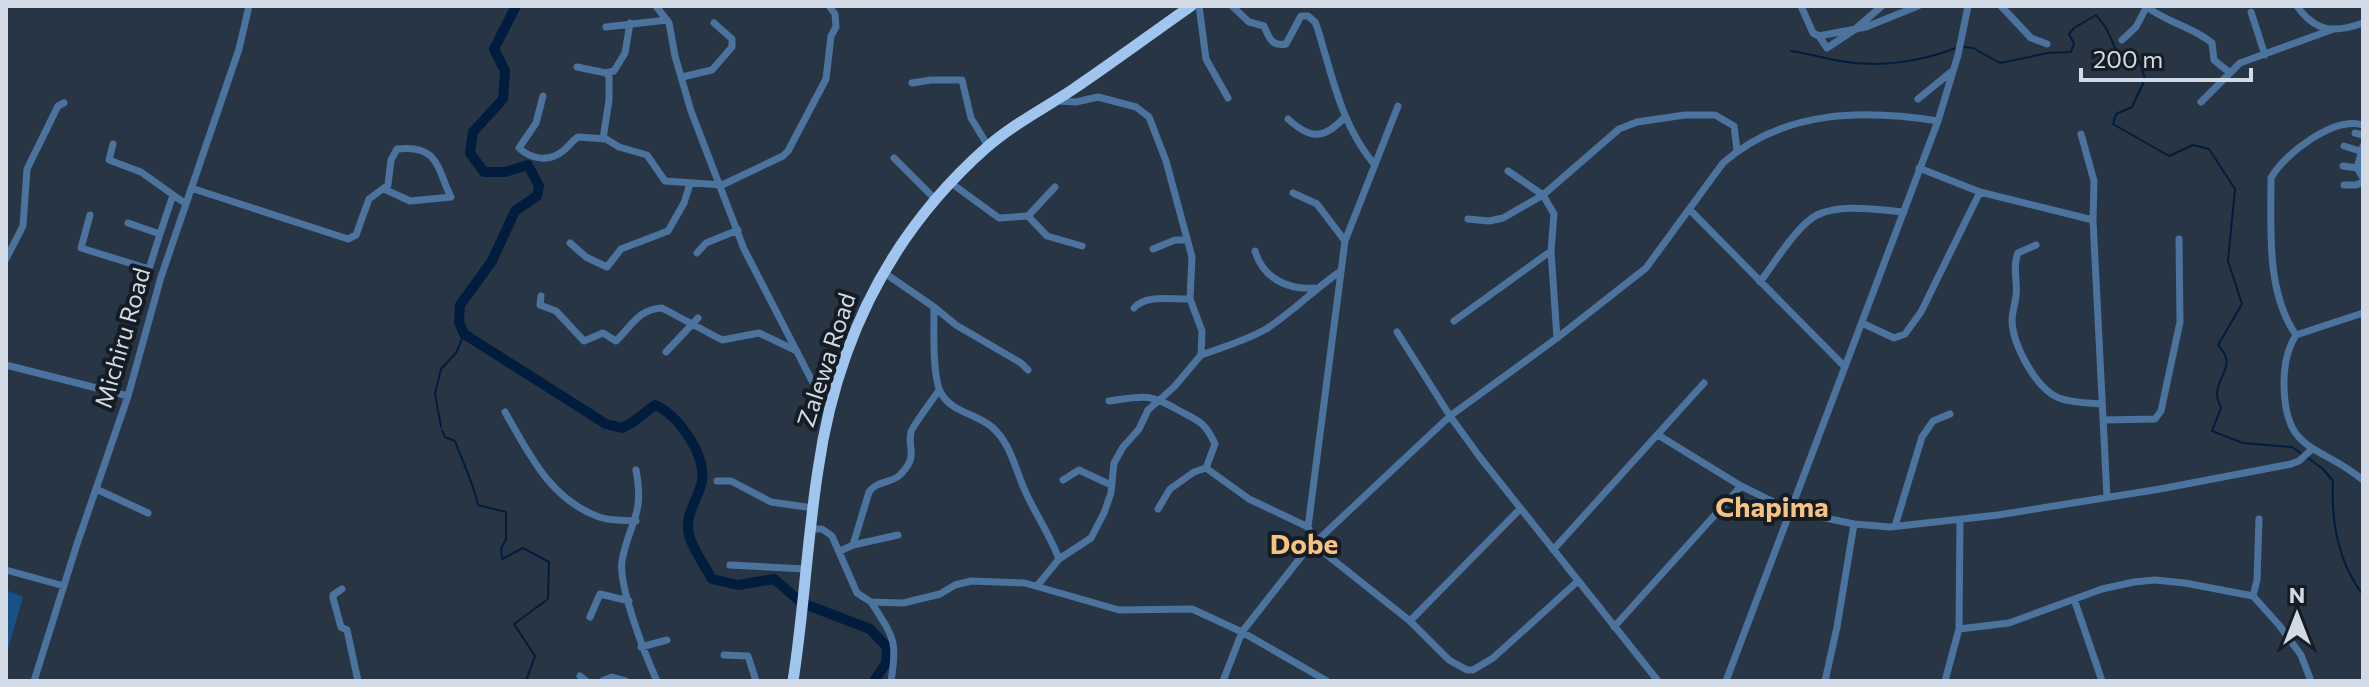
<svg xmlns="http://www.w3.org/2000/svg" width="2369" height="687" font-family="Commissioner,sans-serif">
  <style>
    .green { fill: #185188 }
    .lines { fill: none; stroke-linecap: round; stroke-linejoin: round }
    .stream { stroke: #001d3d; stroke-width: 2 }
    .river { stroke: #001d3d; stroke-width: 10 }
    .minor { stroke: #4b739d; stroke-width: 7 }
    .highway { stroke: #a0c5ee; stroke-width: 11 }
    .labels { text-anchor: middle; stroke-width: 8; stroke-linejoin: round; paint-order: stroke }
    .street-label { font-size: 24px; fill: #d1dae5; stroke: #161c23 }
    .quarter-label { font-size: 28px; font-weight: bold; fill: #f7c384; stroke: #161c23 }
  </style>
  <rect width="100%" height="100%" fill="#273545"/>
  <path class="green" d="M6,590L23,597L6,655Z"/>
  <g class="lines">
    <path class="stream" d="M1963,47L1973,48L2000,63L2048,53L2071,52L2074,44L2069,34L2074,28L2096,15L2106,28L2118,54L2140,62L2145,79L2132,107L2116,114L2113,124L2169,156L2193,145L2209,149L2235,189L2228,261L2242,304L2218,345C2238,366 2217,374 2217,395C2217,400 2220,404 2221,408L2212,431L2243,443L2292,447L2303,455
      M1791,51C1807,53 1823,58 1840,61C1878,68 1920,62 1956,48
      M441,427L435,394L441,369L456,353L464,334
      M442,430L445,437L455,441C463,463 473,482 478,505L506,512V539L501,549L502,559L523,548L549,562L548,599L514,624L535,656L526,681
      M2308,458L2323,469L2333,481C2331,522 2338,562 2363,595"/>
    <path class="river" d="M516,6L494,49L505,71L503,99L473,132L470,153L484,172H505L528,165L539,186L537,196L515,211L492,261L460,305L459,322L464,334L606,424L622,428L633,422L655,405C678,415 706,454 702,481C698,500 684,514 689,535C693,550 705,566 712,579L738,585L774,579L802,603L870,629L887,647L886,663L874,681"/>
    <path class="minor" d="M656,6L669,23L675,56L691,111L744,249L829,414
      M1199,6L1206,59L1228,98
      M1232,6L1249,22L1264,26C1269,38 1272,47 1286,44L1301,16H1308L1315,22C1320,33 1322,46 1326,57C1337,96 1348,133 1374,164
      M1801,6L1813,33L1819,36L1866,27L1918,6
      M2001,6L2031,38L2047,44
      M2297,6C2316,33 2335,33 2363,23
      M2147,7C2168,23 2193,27 2212,43L2214,60L2230,73
      M2251,12L2265,55
      M606,27L667,20
      M1819,36L1827,48L1854,30L1882,6
      M2122,40L2136,27L2147,6
      M577,67L606,73L609,77V100L603,139
      M606,73L614,71L625,53L630,23
      M682,77L712,70L732,47V39L714,23
      M912,83L931,80H962L971,118L988,146
      M543,96L536,123L519,148C532,160 549,162 563,151C569,146 572,141 578,137L606,139L619,147L647,155L665,181L722,185L783,156L788,151L826,79L831,36L836,27L835,14L829,6
      M1918,99L1951,72
      M2201,102L2240,63L2331,30
      M1288,119C1310,139 1323,140 1344,118
      M2355,133L2363,135
      M2081,134L2094,181L2093,220L2107,497
      M113,144L109,160L141,172L186,204
      M2344,146L2363,152
      M2363,146L2357,168L2363,178
      M894,158L936,200
      M2343,166L2357,168
      M1919,168L1980,192L2093,220
      M1508,171L1543,195L1554,214L1551,251L1557,338
      M951,183L999,218L1028,216L1055,187
      M2344,185H2356L2363,182
      M191,188L348,239L356,235L369,199L388,185L391,160L397,149C439,144 437,169 451,197L410,201L384,189
      M1293,193L1317,204L1345,241
      M1690,210L1844,366
      M90,215L81,248L149,269L160,234L128,223
      M1028,216L1047,236L1082,246
      M1468,219L1489,221L1503,218L1543,195L1619,129L1637,122L1685,115H1715L1734,126L1737,150
      M160,234L173,195
      M570,243L586,257L607,267L621,249L668,231L684,203L690,184
      M2036,245L2018,253C2012,266 2018,282 2016,296C2015,304 2012,313 2012,321C2013,345 2036,389 2059,398C2072,403 2088,403 2102,404
      M1153,249L1175,240H1187
      M1255,251C1263,278 1287,290 1314,288
      M697,253L706,243L738,230
      M6,259L23,226L27,169L58,106L64,103
      M883,272L934,307C934,328 932,376 941,393C951,412 977,414 992,427C1012,445 1015,470 1026,493C1036,515 1050,535 1059,559
      M1760,282C1774,264 1797,225 1817,215C1841,203 1878,210 1904,212
      M541,296L540,305L556,311L584,341L603,333L616,341C631,327 638,309 662,308L722,340L759,333L797,351
      M934,307L956,325L1021,363L1028,370
      M1134,308C1146,294 1173,300 1190,299
      M2363,313L2296,335C2287,349 2284,366 2284,383C2284,454 2318,443 2363,480
      M1454,321L1551,251
      M1862,323L1894,338L1905,334L1921,312L1980,192
      M1397,332L1450,416L1479,456L1658,681
      M2296,335C2266,292 2271,229 2271,178C2284,154 2334,116 2363,125
      M666,352L698,318
      M1201,355C1223,347 1245,341 1266,329C1293,312 1314,289 1341,271
      M6,365L128,396
      M1109,401C1143,396 1149,393 1178,410C1199,421 1205,422 1215,444L1206,468
      M505,412C529,454 550,499 599,517C610,521 624,520 636,521
      M2103,420L2155,419L2161,411L2180,322L2179,239
      M1658,435L1741,486L1792,511L1854,524L1890,527L1998,515L2160,489L2291,464L2299,461L2311,450
      M636,470C645,516 629,522 622,561C618,586 646,657 657,681
      M1063,480L1079,470L1111,485
      M717,481H731L771,502L813,508
      M96,489L148,513
      M1158,509L1170,489L1194,472L1206,468L1249,499L1308,527L1317,547L1410,621L1449,660L1467,670H1473L1493,658L1578,581
      M1895,526L1922,437L1933,421L1950,414
      M1308,527L1345,241L1398,106
      M810,529H822L832,536L857,593L871,602L903,603L940,594L955,585L971,581L1025,583L1119,610L1192,609L1242,632L1327,681
      M853,545L869,492C877,480 892,484 901,474C919,455 907,449 911,432C913,425 934,398 939,390
      M1553,550L1704,383
      M840,551L853,545L898,535
      M730,565L805,569
      M6,570L64,586
      M1037,586L1059,559L1091,538L1104,513L1111,493L1114,463L1123,447L1139,429L1148,410L1174,387L1201,355L1202,331L1190,299L1192,257L1166,161L1149,117L1136,107L1098,97L1076,102L1057,101
      M342,589L333,595V598L341,627L347,630L358,681
      M2253,596L2257,580L2259,519
      M2074,599L2102,681
      M871,602C893,637 898,639 891,681
      M590,617L600,594L629,601
      M1410,621L1520,509
      M1614,627L1741,486
      M1959,629L2009,623L2102,589L2134,582L2155,580L2185,583L2253,596L2279,625L2301,655L2311,681
      M641,647L667,640
      M724,655L748,656L756,681
      M580,676L586,681
      M34,681L77,544L128,396L161,277L239,49L249,6
      M602,681L612,677L626,681
      M1223,681L1242,632L1304,553L1450,416L1557,338L1646,268L1723,163C1783,110 1863,109 1938,121
      M1726,681L1938,121L1958,55L1968,6
      M1825,681L1837,627L1854,524
      M1945,681L1959,629L1960,521"/>
    <path class="highway" d="M793,681C804,611 807,540 818,470C836,343 890,233 986,148C1012,125 1043,109 1072,90C1112,63 1151,34 1191,6"/>
  </g>
  <g class="labels">
    <g class="street-label">
      <text transform="translate(123 338) rotate(-74)" y="8">Michiru Road</text>
      <text transform="translate(827 360) rotate(-72)" y="8">Zalewa Road</text>
    </g>
    <g class="quarter-label">
      <text x="1772" y="517">Chapima</text>
      <text x="1304" y="554">Dobe</text>
    </g>
  </g>
  <rect width="2369" height="687" fill="none" stroke="#d1dae5" stroke-width="16"/>
  <g transform="translate(2297 615)" stroke="#161c23" stroke-width="6" paint-order="stroke">
  <path d="M0-6L14 30L0 20L-14 30Z" fill="#d1dae5"/>
  <text y="-12" font-size="22" font-weight="bold" text-anchor="middle" fill="#d1dae5">N</text>
  </g>
  <path d="M2081 68v12h170v-12" fill="none" stroke="#d1dae5" stroke-width="4"/>
  <text x="2093" y="68" font-size="24" fill="#d1dae5" stroke="#161c23" stroke-width="6" paint-order="stroke">200 m</text>
</svg>
